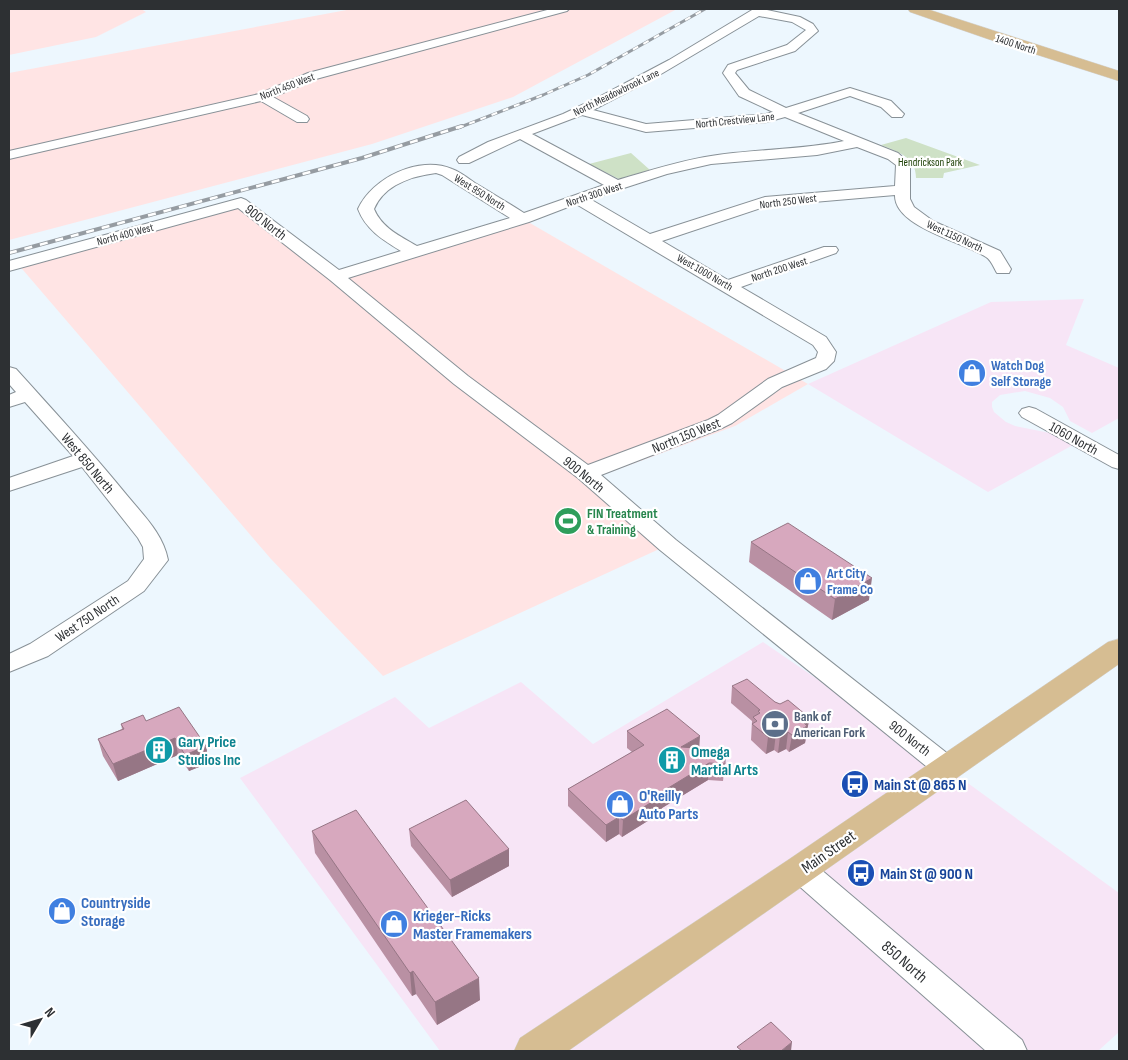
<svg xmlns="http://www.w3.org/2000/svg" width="1128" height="1060" font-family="'Sofia Sans Condensed',sans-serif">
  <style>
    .commercial { fill: #f7e5f6 }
    .industrial { fill: #ffe4e4 }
    .green { fill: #cee1c6 }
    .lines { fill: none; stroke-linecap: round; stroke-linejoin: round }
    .minor-casing { stroke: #889197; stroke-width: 2 }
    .major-casing { stroke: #d5d6d6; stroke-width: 1 }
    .minor { fill: #fff; fill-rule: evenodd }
    .major { fill: #d6bd92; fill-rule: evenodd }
    .rail-far1-casing { stroke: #969ca2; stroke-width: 3 }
    .rail-casing { stroke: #969ca2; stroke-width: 4 }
    .rail-far1 { stroke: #fff; stroke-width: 2; stroke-dasharray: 6; stroke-linecap: butt }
    .rail { stroke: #fff; stroke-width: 2.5; stroke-dasharray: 8; stroke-linecap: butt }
    .wall { fill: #b990a3 }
    .shaded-wall { fill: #967685 }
    .building { fill: #d7a8be; stroke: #967685 }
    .labels { text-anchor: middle; stroke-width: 4.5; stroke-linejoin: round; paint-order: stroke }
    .far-street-label { font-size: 11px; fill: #2d3033; stroke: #fff }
    .far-park-label { font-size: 11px; fill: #204209; stroke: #fff }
    .street-label { font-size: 14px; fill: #2d3033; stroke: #fff }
    .shop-label { font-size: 14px; font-weight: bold; fill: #366cbe; stroke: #fff; text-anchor: start }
    .leisure-label { font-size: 14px; font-weight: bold; fill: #27864d; stroke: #fff; text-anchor: start }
    .service-label { font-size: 14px; font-weight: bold; fill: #4e5e75; stroke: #fff; text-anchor: start }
    .near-culture-label { font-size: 16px; font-weight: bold; fill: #0d838f; stroke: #fff; text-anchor: start }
    .near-transit-label { font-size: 16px; font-weight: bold; fill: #164399; stroke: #fff; text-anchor: start }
    .near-shop-label { font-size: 16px; font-weight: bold; fill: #366cbe; stroke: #fff; text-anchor: start }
    .near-street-label { font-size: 16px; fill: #2d3033; stroke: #fff }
  </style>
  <rect width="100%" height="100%" fill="#edf7fe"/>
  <path class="commercial" d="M1084,299L1066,345L1119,368V418L1092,433L1070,421L1063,407L1050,398L1025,391L1000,395L992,402V407L994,412L1006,422L1015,426L1050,433L1073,445L988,492L808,384L991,302Z
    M763,642L947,768L1119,893V1032L1098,1051H440L240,778L395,697L429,728L521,682L593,744Z"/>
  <path class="industrial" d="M9,9H141L146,12L96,37L9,55Z
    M352,9H677L513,97L372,144L9,240V73Z
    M241,203L337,276L523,219L808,384L735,426L600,476L668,545L383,676L271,559L17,263Z"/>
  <path class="green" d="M906,138L980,165L944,173L943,178H916C916,157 898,152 881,145Z
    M631,153L650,170L619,179L589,164Z"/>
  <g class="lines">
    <defs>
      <path id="minor" d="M551,9H569L567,11L316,79L273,97L307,116L309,119L307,122H297L261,101L9,159V151L259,94L308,73Z
        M767,9V10L800,17L813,24L818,31L795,51L737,70L735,73L749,90L786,108L850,88L891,101L904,114L902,117H892L881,107L850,96L798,113L898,153L910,164V199L914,207L933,221L1000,251L1011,269L1009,273H997C994,268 991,260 986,257C964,242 894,227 895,195L767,206L662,241L728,280L824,247H836L838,250L836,253L741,287L826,337L836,352L834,361L826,369L782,387L732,423L722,428L601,475L676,540L957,761L961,768L957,775L947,778L937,775L660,550L578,478L454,384L330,280L238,208L9,271V261L241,198L246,200L339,270L401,251C383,240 366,230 358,209C372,178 419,155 452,169C460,172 468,178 475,183C492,193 508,203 524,213L604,185L520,139L469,163H459L457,160L459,157L488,142L563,114L601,96L669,60L752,10ZM759,16L792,22L806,30L787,45L728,65L723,73L739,96L773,112L766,114L646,124L593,110L656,77ZM582,115L646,132L767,122L785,117L844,141C800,150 755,149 711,156C679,161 648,171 618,180L532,134ZM857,147L888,159L896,165L895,186L765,197L650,234L590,199L667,174L711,164L817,155ZM436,173L442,175L510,218L417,246C400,236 382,228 374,209C384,185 412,176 436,173ZM576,204L813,345L818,352L816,358L768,379L718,415L708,420L588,465L468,376L348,278L529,222Z
        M9,367L16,369C53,410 90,450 125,493C142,514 163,533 168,560L144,591L48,656L9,672V654L30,644L128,581L144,559L143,547L138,538L82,467L9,491V478L73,456L25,402L9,407V395L16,392L9,384Z
        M1029,407L1036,409L1119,455V469L1112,467L1022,417L1019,413L1022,409Z
        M801,858L812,862L1022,1040L1027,1051H986L790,878L786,870L790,862Z"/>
      <path id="major" d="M908,9H927L1119,71V81L988,39L910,12Z
        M1119,639V664L568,1051H514L520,1038L788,860L1108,642Z"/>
    </defs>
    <use href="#minor" class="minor-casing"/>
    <use href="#major" class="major-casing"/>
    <use href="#minor" class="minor"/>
    <use href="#major" class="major"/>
    <defs>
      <path id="rail-far1" d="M458,128L543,95L588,75L705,9"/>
      <path id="rail" d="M9,253L362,158L462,126"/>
    </defs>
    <use href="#rail-far1" class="rail-far1-casing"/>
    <use href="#rail" class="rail-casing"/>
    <use href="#rail-far1" class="rail-far1"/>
    <use href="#rail" class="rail"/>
  </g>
  <path class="wall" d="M751,542L869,600L832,620L749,562Z
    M732,686L775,702L806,715V718L809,720L805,743L789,752L786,749L778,753L774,750L766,754L751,740L752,721L731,703Z
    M146,721L206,746L209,763L189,771L178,755L118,781L103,756L98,739L122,729L121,724Z
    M627,731L699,748L725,764L723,781L708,780L662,808V812L622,837L619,834L606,842L568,806V789L632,752L627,748Z
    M409,829L509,849V866L452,897L411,846Z
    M312,831L480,1000L437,1025L416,994L412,996L315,853Z"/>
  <path class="shaded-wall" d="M872,578L869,600L832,620L835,599Z
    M806,715L805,722L809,720L805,743L789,752L792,735L804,717Z
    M788,732L786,749L778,753L780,736Z
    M776,733L774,750L766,754L768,737Z
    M700,736L699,752L681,747Z
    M175,738L178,755L118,781L113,764Z
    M206,746L209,763L189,771L185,755Z
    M709,763L708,780L662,808V812L622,837L623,820L660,793Z
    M619,817V834L606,842V825Z
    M509,849V866L452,897L450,880Z
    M413,971L416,994L412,996L410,973Z
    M479,978L480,1000L437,1025L435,1002Z
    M792,1042L791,1051H781Z"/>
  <path class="building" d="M788,523L872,578L835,599L751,542Z
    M747,679L775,702L780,704L788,700L806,715L804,717L809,720L804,723L807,726L792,735L788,732L780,736L776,733L768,737L752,724L757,721L753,717L760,713L758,711L760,710L732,686Z
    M179,707L206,746L185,755L175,738L113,764L98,739L124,729L121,724L143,715L146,721Z
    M667,709L700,736L681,747L725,750V764L709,763L660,793L663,795L623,820L619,817L606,825L568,789L644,745L627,731Z
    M466,800L509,849L450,880L409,829Z
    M356,810L479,978L435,1002L413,971L410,973L312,831Z
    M771,1022L792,1042L781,1051H742L737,1047Z"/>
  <defs>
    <symbol id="shop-disc" viewBox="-11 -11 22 22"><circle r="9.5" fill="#3f7fe0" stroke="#fff"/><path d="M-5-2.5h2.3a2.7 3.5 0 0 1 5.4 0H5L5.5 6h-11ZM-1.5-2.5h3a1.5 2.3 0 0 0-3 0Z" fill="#fff"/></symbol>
    <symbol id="stadium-disc" viewBox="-11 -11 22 22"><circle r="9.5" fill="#2e9e5b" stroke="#fff"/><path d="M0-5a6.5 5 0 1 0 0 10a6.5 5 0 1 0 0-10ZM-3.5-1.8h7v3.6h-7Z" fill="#fff"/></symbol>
    <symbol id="bank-disc" viewBox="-11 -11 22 22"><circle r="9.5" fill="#5c6f8a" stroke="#fff"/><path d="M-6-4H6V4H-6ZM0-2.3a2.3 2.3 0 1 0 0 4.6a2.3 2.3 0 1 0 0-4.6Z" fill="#fff"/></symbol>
    <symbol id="building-disc" viewBox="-11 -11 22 22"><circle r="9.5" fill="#0f9aa8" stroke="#fff"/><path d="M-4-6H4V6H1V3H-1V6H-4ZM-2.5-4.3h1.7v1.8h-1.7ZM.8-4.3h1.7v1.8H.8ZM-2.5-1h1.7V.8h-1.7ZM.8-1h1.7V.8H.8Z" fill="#fff"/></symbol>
    <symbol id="bus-disc" viewBox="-11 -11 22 22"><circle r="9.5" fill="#1a4fb4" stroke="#fff"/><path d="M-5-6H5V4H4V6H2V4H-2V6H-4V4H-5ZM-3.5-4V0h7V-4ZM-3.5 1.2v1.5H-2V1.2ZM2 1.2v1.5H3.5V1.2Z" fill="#fff"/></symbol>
  </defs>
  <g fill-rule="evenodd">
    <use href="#shop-disc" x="956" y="357" width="32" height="32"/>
    <use href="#stadium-disc" x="552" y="505" width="32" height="32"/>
    <use href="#shop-disc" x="792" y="565" width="32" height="32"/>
    <use href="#bank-disc" x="759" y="708" width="32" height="32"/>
    <use href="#building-disc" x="143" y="734" width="32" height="32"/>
    <use href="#building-disc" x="656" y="744" width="32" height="32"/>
    <use href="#bus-disc" x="839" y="768" width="32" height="32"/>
    <use href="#shop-disc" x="604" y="788" width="32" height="32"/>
    <use href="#bus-disc" x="845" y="857" width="32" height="32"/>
    <use href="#shop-disc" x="46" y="895" width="32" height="32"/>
    <use href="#shop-disc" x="378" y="908" width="32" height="32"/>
  </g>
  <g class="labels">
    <g class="far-street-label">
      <text transform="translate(1016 44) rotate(18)" y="4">1400 North</text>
      <text transform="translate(287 86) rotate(-21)" y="4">North 450 West</text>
      <text transform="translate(616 92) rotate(-26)" y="4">North Meadowbrook Lane</text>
      <text transform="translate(735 120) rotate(-6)" y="4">North Crestview Lane</text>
      <text transform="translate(480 192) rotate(32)" y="4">West 950 North</text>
      <text transform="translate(594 194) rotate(-18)" y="4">North 300 West</text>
      <text transform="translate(788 201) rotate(-7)" y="4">North 250 West</text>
      <text transform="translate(125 234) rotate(-15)" y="4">North 400 West</text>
      <text transform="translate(955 236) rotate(25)" y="4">West 1150 North</text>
      <text transform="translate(779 269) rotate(-18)" y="4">North 200 West</text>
      <text transform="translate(705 272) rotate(30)" y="4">West 1000 North</text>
    </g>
    <g class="far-park-label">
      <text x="930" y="166">Hendrickson Park</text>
    </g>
    <g class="street-label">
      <text transform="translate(266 222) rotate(38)" y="5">900 North</text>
      <text transform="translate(686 435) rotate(-22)" y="5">North 150 West</text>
      <text transform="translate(1074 438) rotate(29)" y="5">1060 North</text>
      <text transform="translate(88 463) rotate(50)" y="5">West 850 North</text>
      <text transform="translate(584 474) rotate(39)" y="5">900 North</text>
      <text transform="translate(87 618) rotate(-34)" y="5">West 750 North</text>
      <text transform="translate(910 738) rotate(38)" y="5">900 North</text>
    </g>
    <g class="shop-label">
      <text x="991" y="370">Watch Dog<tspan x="991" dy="16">Self Storage</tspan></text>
      <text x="827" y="578">Art City<tspan x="827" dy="16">Frame Co</tspan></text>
    </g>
    <g class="leisure-label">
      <text x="587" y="518">FIN Treatment<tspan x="587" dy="16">&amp; Training</tspan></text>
    </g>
    <g class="service-label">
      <text x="794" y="721">Bank of<tspan x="794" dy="16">American Fork</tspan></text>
    </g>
    <g class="near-culture-label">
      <text x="178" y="747">Gary Price<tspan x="178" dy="18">Studios Inc</tspan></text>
      <text x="691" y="757">Omega<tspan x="691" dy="18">Martial Arts</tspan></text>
    </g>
    <g class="near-transit-label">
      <text x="874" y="790">Main St @ 865 N</text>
      <text x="880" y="879">Main St @ 900 N</text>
    </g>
    <g class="near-shop-label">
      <text x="639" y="801">O'Reilly<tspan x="639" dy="18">Auto Parts</tspan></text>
      <text x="81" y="908">Countryside<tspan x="81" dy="18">Storage</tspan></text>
      <text x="413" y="921">Krieger-Ricks<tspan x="413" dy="18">Master Framemakers</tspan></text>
    </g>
    <g class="near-street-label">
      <text transform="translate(828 851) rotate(-35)" y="6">Main Street</text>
      <text transform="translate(905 961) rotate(41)" y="6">850 North</text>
    </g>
  </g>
  <rect width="1128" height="1060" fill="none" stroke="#2d3033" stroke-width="20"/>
  <g transform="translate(40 1020) rotate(52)" stroke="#ffffff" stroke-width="4" paint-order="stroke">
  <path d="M0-4L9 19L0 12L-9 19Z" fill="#2d3033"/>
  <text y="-8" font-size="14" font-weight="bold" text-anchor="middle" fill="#2d3033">N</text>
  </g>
</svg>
